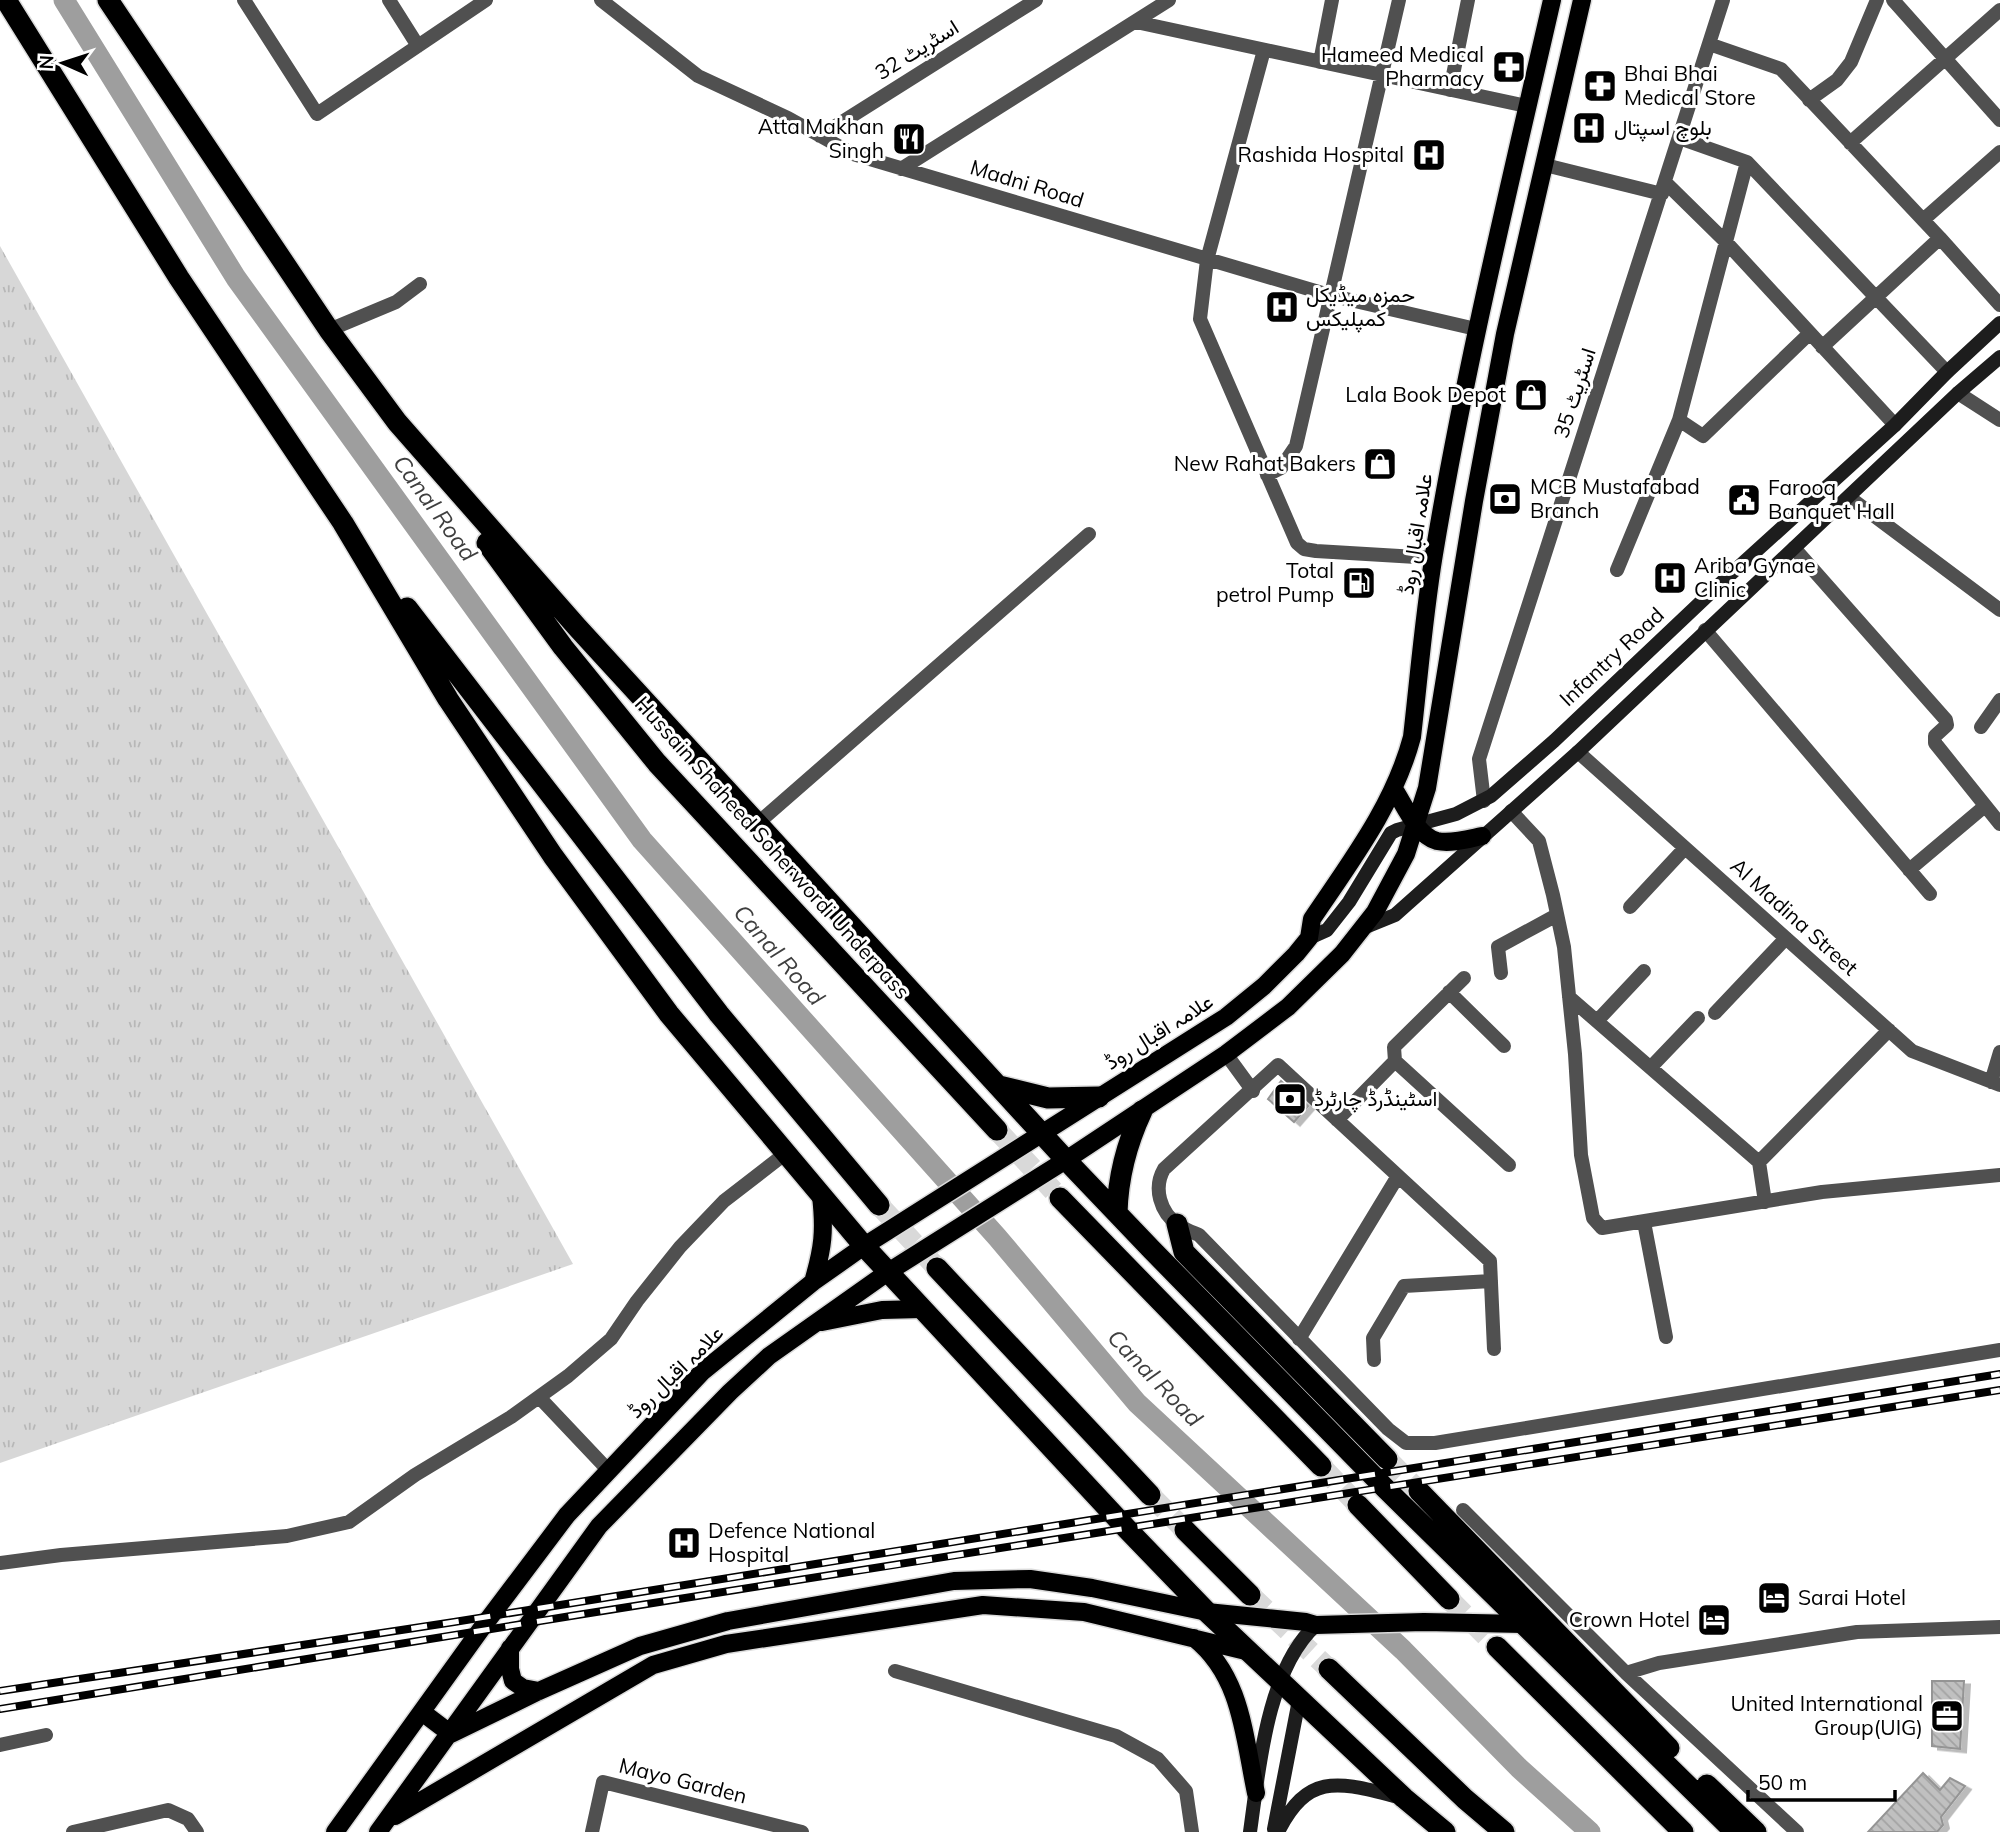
<svg xmlns="http://www.w3.org/2000/svg" width="2000" height="1832" font-family="Mulish,Vazirmatn,sans-serif">
  <style>
    .grass { fill: url(#grass-tufts) }
    .lines { fill: none; stroke-linecap: round; stroke-linejoin: round }
    .canal { stroke: #9e9e9e; stroke-width: 21 }
    .building { fill: url(#building-back-hatch); stroke: #949494; stroke-width: 2; filter: url(#shadow) }
    .highway-tunnel { stroke: #d9d9d9; stroke-width: 21; stroke-dasharray: 21 10; stroke-linecap: butt }
    .primary-casing { stroke: #dbdbdb; stroke-width: 21 }
    .highway-casing { stroke: #dbdbdb; stroke-width: 24 }
    .street { stroke: #505050; stroke-width: 14 }
    .secondary { stroke: #1d1d1d; stroke-width: 14 }
    .primary { stroke: #000; stroke-width: 18 }
    .highway { stroke: #000; stroke-width: 21 }
    .rail-casing { stroke: #000; stroke-width: 8 }
    .rail { stroke: #fff; stroke-width: 5; stroke-dasharray: 16; stroke-linecap: butt }
    .labels { text-anchor: middle; stroke-width: 6; stroke-linejoin: round; paint-order: stroke }
    .street-label { font-size: 21px; fill: #000; stroke: #fff }
    .poi-label { font-size: 21px; fill: #000; stroke: #fff; text-anchor: start }
    .water-label { font-size: 23px; font-style: italic; fill: #3f3f3f; stroke: #fff }
  </style>
  <defs>
    <pattern id="grass-tufts" width="24" height="20" patternUnits="userSpaceOnUse" patternTransform="scale(1.75)"><rect width="24" height="20" fill="#d7d7d7"/><path d="M3 7l-1-3M5 7V3M7 7l1-3M15 17l-1-3M17 17v-4M19 17l1-3" fill="none" stroke="#b7b7b7"/></pattern>
    <pattern id="building-back-hatch" width="6" height="6" patternUnits="userSpaceOnUse" patternTransform="scale(1.75)"><rect width="6" height="6" fill="#c0c0c0"/><path d="M-1 5l2 2M0 0l6 6M5-1l2 2" fill="none" stroke="#a3a3a3"/></pattern>
    <filter id="shadow"><feDropShadow dx="6" dy="3.5" stdDeviation="0" flood-color="#0004"/></filter>
  </defs>
  <rect width="100%" height="100%" fill="#fff"/>
  <path class="grass" d="M0,246L573,1264L0,1463Z"/>
  <g class="lines">
    <path class="canal" d="M64,0L236,278L642,840L997,1237L1137,1403L1403,1650L1519,1768L1590,1832"/>
  </g>
  <path class="building" d="M1281,1081L1308,1106L1294,1122L1268,1099Z
    M1932,1681H1964L1960,1749L1932,1746Z
    M1923,1773L1940,1790L1950,1778L1965,1786L1941,1817L1943,1825L1937,1832H1868Z"/>
  <g class="lines">
    <path class="highway-tunnel" d="M997,1130L1060,1198
      M879,1205L937,1268
      M1387,1459L1419,1491
      M1321,1466L1358,1505
      M1150,1495L1185,1530
      M1250,1595L1329,1669
      M1449,1599L1497,1647"/>
    <defs>
      <path id="primary" d="M1394,789C1404,804 1417,836 1437,841C1451,844 1468,839 1482,836
        M813,1282C823,1248 825,1231 821,1196
        M822,1322L882,1310L922,1309
        M1194,1638C1242,1676 1244,1737 1256,1793
        M510,1648V1669L513,1681L523,1688L539,1691
        M422,1712L451,1734L539,1691L640,1646L728,1621L954,1581L1030,1579L1092,1588L1207,1612L1306,1622L1316,1625L1424,1622L1523,1624
        M395,1816L653,1665L726,1644L983,1605L1084,1612L1250,1652
        M335,1832L484,1625L567,1515L702,1372L813,1282L864,1246L1226,1017L1264,986L1296,954L1309,938L1312,919C1351,861 1394,805 1412,737C1419,676 1424,614 1434,554C1465,367 1510,184 1552,0
        M378,1832L599,1526L730,1392L769,1356L888,1272L1066,1160L1226,1054L1288,1007L1342,954L1375,912L1406,854L1427,788L1474,501L1505,334L1582,0"/>
      <path id="highway" d="M6,0L179,278L343,523L448,699L553,856L669,1014L864,1246L1127,1529L1207,1612L1404,1798L1445,1832
        M108,0L329,330L397,422L577,627L1066,1160L1152,1250L1386,1489L1735,1832
        M487,543L563,647L657,763L997,1130
        M407,608L719,1014L879,1205
        M999,1086L1048,1098L1099,1097
        M1060,1198L1321,1466
        M1117,1213C1118,1176 1126,1145 1142,1111
        M1177,1224L1184,1252L1387,1459
        M937,1268L1150,1495
        M1419,1491L1669,1748
        M1358,1505L1449,1599
        M1185,1530L1250,1595
        M1497,1647L1683,1832
        M1329,1669L1465,1799L1504,1832
        M1707,1785L1756,1832"/>
    </defs>
    <use href="#primary" class="primary-casing"/>
    <use href="#highway" class="highway-casing"/>
    <path class="street" d="M244,0L317,114L486,0
      M389,0L418,46
      M601,0L698,76L788,118L853,154L1329,295L1476,329
      M1893,0L2000,120
      M1136,22L1526,106
      M1709,44L1781,69L1940,238
      M1264,50L1207,260L1200,319L1297,543L1304,549L1316,551L1433,558
      M1320,62L1332,0
      M1450,90L1468,0
      M1809,100L1837,80L1851,62L1877,0
      M820,136L1036,0
      M1679,138L1747,162L1947,372
      M1850,143L2000,10
      M1545,165L1662,194
      M901,169L1169,0
      M1666,183L1725,241L1895,425
      M1923,220L2000,152
      M329,330L396,302L420,284
      M1822,347L1940,238L2000,305
      M1958,393L2000,420
      M1679,420L1703,436L1810,333
      M1267,475L1281,468L1296,446L1399,0
      M1849,497L2000,610
      M1794,548L1946,720L1947,725L1935,736V743L2000,824
      M1617,570L1679,420L1747,162
      M1705,630L1930,894
      M1981,727L2000,700
      M1578,752L1912,1051L2000,1085
      M1484,801L1479,759L1723,0
      M1511,811L1539,841L1553,895L1564,947L1575,1054L1581,1155L1593,1218L1602,1228L1822,1192L2000,1175
      M758,823L1089,534
      M1909,870L1985,806
      M1630,907L1685,848
      M1501,973L1498,947L1557,915
      M1449,992L1504,1046
      M1569,997L1759,1162L1765,1202
      M1715,1013L1786,938
      M1597,1021L1644,971
      M1226,1054L1253,1091
      M1395,1061L1509,1165
      M1652,1066L1698,1018
      M1991,1082L2000,1052
      M1337,1120L1395,1061L1394,1047L1464,978
      M1759,1162L1889,1030
      M1644,1222L1666,1337
      M1299,1339L1398,1176
      M1494,1349L1490,1261L1278,1065L1164,1169C1153,1188 1160,1212 1178,1225C1184,1229 1192,1232 1199,1235L1388,1429L1406,1443H1435L2000,1350
      M1374,1360L1373,1338L1404,1286L1491,1281
      M539,1397L609,1471
      M1463,1510L1626,1673L1797,1832
      M0,1563L61,1555L287,1536L349,1522L415,1475L511,1417L568,1376L611,1339L637,1301L680,1247L724,1201L786,1153
      M895,1671L1116,1736L1158,1759L1186,1791L1192,1832
      M1626,1673L1659,1663L1857,1632L2000,1627
      M0,1745L46,1735
      M73,1832L168,1810L188,1819L197,1832
      M592,1832L603,1782L802,1832"/>
    <path class="secondary" d="M1363,928L1395,915L1578,752L1958,393L2000,357
      M1309,938L1327,930L1349,902L1391,833L1397,830L1456,814L1491,796L1554,741L1722,582L1895,425L1947,372L2000,323
      M1274,1829L1299,1700
      M1250,1832C1259,1769 1267,1669 1316,1625
      M1278,1832C1309,1770 1341,1783 1399,1797"/>
    <use href="#primary" class="primary"/>
    <use href="#highway" class="highway"/>
    <defs>
      <path id="rail" d="M0,1691L454,1622L2000,1374
        M0,1709L571,1616L2000,1390"/>
    </defs>
    <use href="#rail" class="rail-casing"/>
    <use href="#rail" class="rail"/>
  </g>
  <defs>
    <symbol id="pharmacy-square" viewBox="-11 -11 22 22"><rect x="-9" y="-9" width="18" height="18" rx="4" fill="#000" stroke="#fff"/><path d="M-2-6h4v4h4v4h-4v4h-4v-4h-4v-4h4Z" fill="#fff"/></symbol>
    <symbol id="hospital-square" viewBox="-11 -11 22 22"><rect x="-9" y="-9" width="18" height="18" rx="4" fill="#000" stroke="#fff"/><path d="M-5-5h3v3.5h4V-5h3V5h-3V1.5h-4V5h-3Z" fill="#fff"/></symbol>
    <symbol id="restaurant-square" viewBox="-11 -11 22 22"><rect x="-9" y="-9" width="18" height="18" rx="4" fill="#000" stroke="#fff"/><path d="M-5-6h1v4h1v-4h1v4h1v-4h1v5L-1.5 .5V6h-2V.5L-5-1ZM5-6V6H3V1.5H1.5Q1.5-4 5-6Z" fill="#fff"/></symbol>
    <symbol id="shop-square" viewBox="-11 -11 22 22"><rect x="-9" y="-9" width="18" height="18" rx="4" fill="#000" stroke="#fff"/><path d="M-5-2.5h2.3a2.7 3.5 0 0 1 5.4 0H5L5.5 6h-11ZM-1.5-2.5h3a1.5 2.3 0 0 0-3 0Z" fill="#fff"/></symbol>
    <symbol id="bank-square" viewBox="-11 -11 22 22"><rect x="-9" y="-9" width="18" height="18" rx="4" fill="#000" stroke="#fff"/><path d="M-6-4H6V4H-6ZM0-2.3a2.3 2.3 0 1 0 0 4.6a2.3 2.3 0 1 0 0-4.6Z" fill="#fff"/></symbol>
    <symbol id="civic-square" viewBox="-11 -11 22 22"><rect x="-9" y="-9" width="18" height="18" rx="4" fill="#000" stroke="#fff"/><path d="M-.6-6.5H3V-4.5H.6V-3L4-1V1h2V6H-6V1h2V-1L-.6-3ZM-1.2 2.5V6h2.4V2.5Z" fill="#fff"/></symbol>
    <symbol id="fuel-square" viewBox="-11 -11 22 22"><rect x="-9" y="-9" width="18" height="18" rx="4" fill="#000" stroke="#fff"/><path d="M-5.5-6h7V0h2V4h1.3V-2.5L3-4.5l.8-.8L6-3V5H2.5V1h-1V6h-7ZM-4.2-4.7v3.2H.2V-4.7Z" fill="#fff"/></symbol>
    <symbol id="hotel-square" viewBox="-11 -11 22 22"><rect x="-9" y="-9" width="18" height="18" rx="4" fill="#000" stroke="#fff"/><path d="M-6-4.5h1.5V1H6V5H4.5V3h-9V5H-6ZM-4 0a1.8 1.8 0 1 1 3.6 0ZM.5 0V-2.5h3Q6-2.5 6 0Z" fill="#fff"/></symbol>
    <symbol id="office-square" viewBox="-11 -11 22 22"><rect x="-9" y="-9" width="18" height="18" rx="4" fill="#000" stroke="#fff"/><path d="M-6-3h4V-5.5h4V-3h4V5H-6ZM-1-4.5V-3h2v-1.5ZM-6 0V1H6V0Z" fill="#fff"/></symbol>
  </defs>
  <g fill-rule="evenodd">
    <use href="#pharmacy-square" x="1490" y="48" width="38" height="38"/>
    <use href="#pharmacy-square" x="1581" y="67" width="38" height="38"/>
    <use href="#hospital-square" x="1570" y="109" width="38" height="38"/>
    <use href="#restaurant-square" x="890" y="120" width="38" height="38"/>
    <use href="#hospital-square" x="1410" y="136" width="38" height="38"/>
    <use href="#hospital-square" x="1263" y="288" width="38" height="38"/>
    <use href="#shop-square" x="1512" y="376" width="38" height="38"/>
    <use href="#shop-square" x="1361" y="445" width="38" height="38"/>
    <use href="#bank-square" x="1486" y="480" width="38" height="38"/>
    <use href="#civic-square" x="1725" y="481" width="38" height="38"/>
    <use href="#hospital-square" x="1651" y="559" width="38" height="38"/>
    <use href="#fuel-square" x="1340" y="564" width="38" height="38"/>
    <use href="#bank-square" x="1271" y="1080" width="38" height="38"/>
    <use href="#hospital-square" x="665" y="1524" width="38" height="38"/>
    <use href="#hotel-square" x="1755" y="1579" width="38" height="38"/>
    <use href="#hotel-square" x="1695" y="1601" width="38" height="38"/>
    <use href="#office-square" x="1928" y="1697" width="38" height="38"/>
  </g>
  <g class="labels">
    <g class="street-label">
      <text transform="translate(917 50) rotate(-32)" y="7">اسٹریٹ 32</text>
      <text transform="translate(1027 184) rotate(17)" y="7">Madni Road</text>
      <text transform="translate(1575 393) rotate(-72)" y="7">اسٹریٹ 35</text>
      <text transform="translate(1416 534) rotate(-81)" y="7">علامہ اقبال روڈ</text>
      <text transform="translate(1612 657) rotate(-43)" y="7">Infantry Road</text>
      <text transform="translate(772 848) rotate(48)" y="7">Hussain Shaheed Soherwordi Underpass</text>
      <text transform="translate(1794 917) rotate(42)" y="7">Al Madina Street</text>
      <text transform="translate(1159 1032) rotate(-32)" y="7">علامہ اقبال روڈ</text>
      <text transform="translate(676 1372) rotate(-44)" y="7">علامہ اقبال روڈ</text>
      <text transform="translate(683 1781) rotate(14)" y="7">Mayo Garden</text>
    </g>
    <g class="poi-label">
      <text x="1484" y="62" text-anchor="end">Hameed Medical<tspan x="1484" dy="24">Pharmacy</tspan></text>
      <text x="1624" y="81">Bhai Bhai<tspan x="1624" dy="24">Medical Store</tspan></text>
      <text x="884" y="134" text-anchor="end">Atta Makhan<tspan x="884" dy="24">Singh</tspan></text>
      <text x="1614" y="135">بلوچ اسپتال</text>
      <text x="1404" y="162" text-anchor="end">Rashida Hospital</text>
      <text x="1306" y="302">حمزہ میڈیکل<tspan x="1306" dy="24">کمپلیکس</tspan></text>
      <text x="1506" y="402" text-anchor="end">Lala Book Depot</text>
      <text x="1356" y="471" text-anchor="end">New Rahat Bakers</text>
      <text x="1530" y="494">MCB Mustafabad<tspan x="1530" dy="24">Branch</tspan></text>
      <text x="1768" y="495">Farooq<tspan x="1768" dy="24">Banquet Hall</tspan></text>
      <text x="1694" y="573">Ariba Gynae<tspan x="1694" dy="24">Clinic</tspan></text>
      <text x="1334" y="578" text-anchor="end">Total<tspan x="1334" dy="24">petrol Pump</tspan></text>
      <text x="1314" y="1106">اسٹینڈرڈ چارٹرڈ</text>
      <text x="708" y="1538">Defence National<tspan x="708" dy="24">Hospital</tspan></text>
      <text x="1798" y="1605">Sarai Hotel</text>
      <text x="1690" y="1627" text-anchor="end">Crown Hotel</text>
      <text x="1923" y="1711" text-anchor="end">United International<tspan x="1923" dy="24">Group(UIG)</tspan></text>
    </g>
    <g class="water-label">
      <text transform="translate(435 508) rotate(54)" y="8">Canal Road</text>
      <text transform="translate(779 955) rotate(49)" y="8">Canal Road</text>
      <text transform="translate(1155 1378) rotate(46)" y="8">Canal Road</text>
    </g>
  </g>
  <g transform="translate(63 63) rotate(273)" stroke="#ffffff" stroke-width="5" paint-order="stroke">
  <path d="M0-5L12 26L0 18L-12 26Z" fill="#000000"/>
  <text y="-10" font-size="19" font-weight="bold" text-anchor="middle" fill="#000000">N</text>
  </g>
  <path d="M1748 1790v10h147v-10" fill="none" stroke="#000000" stroke-width="3.5"/>
  <text x="1758" y="1790" font-size="21" fill="#000000" stroke="#ffffff" stroke-width="5" paint-order="stroke">50 m</text>
</svg>
